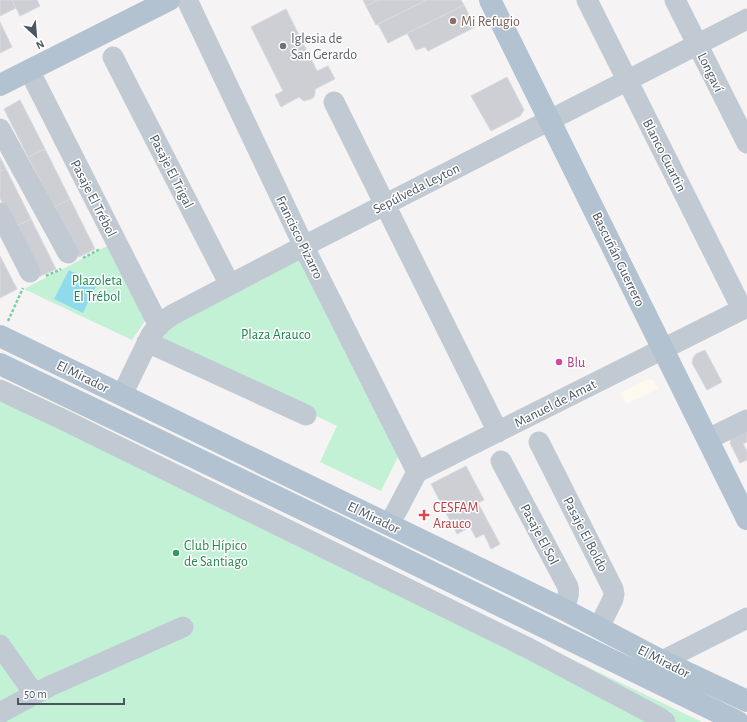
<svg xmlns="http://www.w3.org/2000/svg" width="747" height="722" font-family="'Alegreya Sans',sans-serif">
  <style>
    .commercial { fill: #fdf9ef }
    .green { fill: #c3f1d5 }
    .water { fill: #90daee }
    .building { fill: #cdcfd5; stroke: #d7d9de }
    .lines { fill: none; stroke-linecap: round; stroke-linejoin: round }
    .path { stroke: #7ad0a6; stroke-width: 2.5; stroke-dasharray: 3 2; stroke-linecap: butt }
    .minor { stroke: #c1cad2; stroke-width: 21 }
    .major { stroke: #b3c2d1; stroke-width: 22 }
    .education-dot { fill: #8d6e63; stroke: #fff; stroke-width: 1.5 }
    .worship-dot { fill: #6b7280; stroke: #fff; stroke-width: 1.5 }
    .hotel-dot { fill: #d1479c; stroke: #fff; stroke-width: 1.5 }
    .health-dot { fill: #e0444e; stroke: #fff; stroke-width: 1.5 }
    .leisure-dot { fill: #2e9e5b; stroke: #fff; stroke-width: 1.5 }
    .labels { text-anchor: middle; stroke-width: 3; stroke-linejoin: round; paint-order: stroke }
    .education-label { font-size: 14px; fill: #785e54; stroke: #fff; text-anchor: start }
    .worship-label { font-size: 14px; fill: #5b616d; stroke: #fff; text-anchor: start }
    .street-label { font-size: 14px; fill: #4a5661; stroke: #fff }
    .park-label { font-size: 14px; fill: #17864f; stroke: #fff }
    .hotel-label { font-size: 14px; fill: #b23c85; stroke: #fff; text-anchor: start }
    .health-label { font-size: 14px; fill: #be3a42; stroke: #fff; text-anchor: start }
    .leisure-label { font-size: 14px; fill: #27864d; stroke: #fff; text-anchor: start }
  </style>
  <rect width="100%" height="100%" fill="#f5f3f3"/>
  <path class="commercial" d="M647,379L653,380L658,389L626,404L620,393Z"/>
  <path class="green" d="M111,244L147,318L132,340L24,289Z
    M301,258L401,456L393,453L399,455L381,491L320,462L337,426L159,341L169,327Z
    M0,385L702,722H0Z"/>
  <path class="water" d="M69,270L97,284L83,313L54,299Z"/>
  <path class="building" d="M0,0H12L16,8L0,16Z
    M12,0H37L40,6L20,16Z
    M363,0H378L366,6Z
    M378,0H427L376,25L366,6Z
    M427,0H461L464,5L388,43L378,24Z
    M464,5L475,27L428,51L425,47L416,50L407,33Z
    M286,9L317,71L328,66L335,79L315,89V93L314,97L311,99L304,101L299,97L281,107L275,95L283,91L251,27Z
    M0,22L12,47L0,53Z
    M507,77L524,110L520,116L491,131L471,96Z
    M20,100L45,149L28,157L4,109Z
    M45,149L70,199L54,207L28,157Z
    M0,157L6,169L0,171Z
    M6,169L31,219L14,227L0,198V171Z
    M70,199L95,249L79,257L54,207Z
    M31,219L56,269L39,277L14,227Z
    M0,256L17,289L0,298Z
    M705,350L722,382L707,390L692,363L693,358L696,354Z
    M747,428V442L743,444L747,451V460L740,463L730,443L732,436Z
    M466,466L484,500L478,503L500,544L491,549L484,534L476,538L470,527L457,534L431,484Z"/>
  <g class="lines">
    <path class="path" d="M83,258L100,249
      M46,276L61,269
      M8,321L23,288"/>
    <path class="minor" d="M188,0V2L309,257L417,472
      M587,0L742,309
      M675,0L747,143
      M113,57L230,285
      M29,70L159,326
      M334,102L498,432
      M0,129L68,253
      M0,213L30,272
      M147,342L306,415
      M0,390L66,421L530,649L660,718L665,722
      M122,395L151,335C157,326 163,321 172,315L304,246L747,19
      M708,439L747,420
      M539,442L613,589L614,594L613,599L599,627
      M501,461L568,587C570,595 566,602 563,609
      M388,524L396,512L417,472L747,307
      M0,645L35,695
      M654,672L662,661L747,618
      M0,713L50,686L183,627"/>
    <path class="major" d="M490,0L747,519
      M0,85L169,0
      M0,336L563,609L662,661L747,701
      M0,364L331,523L738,722"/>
  </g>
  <circle class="education-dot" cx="453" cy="21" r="4"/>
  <circle class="worship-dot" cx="283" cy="46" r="4"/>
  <circle class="hotel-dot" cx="559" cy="362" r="4"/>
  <path class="health-dot" d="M422 509h4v4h4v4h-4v4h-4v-4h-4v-4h4z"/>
  <circle class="leisure-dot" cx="176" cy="553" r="4"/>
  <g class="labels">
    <g class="education-label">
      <text x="461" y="26">Mi Refugio</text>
    </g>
    <g class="worship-label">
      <text x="291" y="43">Iglesia de<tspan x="291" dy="16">San Gerardo</tspan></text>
    </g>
    <g class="street-label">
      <text transform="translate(711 72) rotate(64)" y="5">Longaví</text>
      <text transform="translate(665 155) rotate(63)" y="5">Blanco Cuartin</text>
      <text transform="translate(172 171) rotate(63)" y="5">Pasaje El Trigal</text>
      <text transform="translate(416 188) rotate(-27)" y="5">Sepúlveda Leyton</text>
      <text transform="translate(94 198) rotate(63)" y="5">Pasaje El Trébol</text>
      <text transform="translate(300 237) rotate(64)" y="5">Francisco Pizarro</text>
      <text transform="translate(619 259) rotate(64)" y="5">Bascuñán Guerrero</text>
      <text transform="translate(83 376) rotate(26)" y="5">El Mirador</text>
      <text transform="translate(555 403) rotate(-27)" y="5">Manuel de Amat</text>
      <text transform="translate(374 517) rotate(26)" y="5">El Mirador</text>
      <text transform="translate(540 534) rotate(62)" y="5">Pasaje El Sol</text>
      <text transform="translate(586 534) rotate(63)" y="5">Pasaje El Boldo</text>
      <text transform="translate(664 661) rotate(27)" y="5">El Mirador</text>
    </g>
    <g class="park-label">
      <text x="97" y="285">Plazoleta<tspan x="97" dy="16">El Trébol</tspan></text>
      <text x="276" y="339">Plaza Arauco</text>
    </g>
    <g class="hotel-label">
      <text x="567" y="367">Blu</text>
    </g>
    <g class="health-label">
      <text x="433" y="512">CESFAM<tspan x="433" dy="16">Arauco</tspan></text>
    </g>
    <g class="leisure-label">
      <text x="184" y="550">Club Hípico<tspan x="184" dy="16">de Santiago</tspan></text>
    </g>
  </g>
  <g transform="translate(36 36) rotate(154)" stroke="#ffffff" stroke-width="3" paint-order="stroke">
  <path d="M0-3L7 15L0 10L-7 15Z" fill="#4a5661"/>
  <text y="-6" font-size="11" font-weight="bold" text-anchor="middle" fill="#4a5661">N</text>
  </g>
  <path d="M18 698v6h106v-6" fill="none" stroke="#4a5661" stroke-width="2"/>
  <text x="24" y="698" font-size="12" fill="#4a5661" stroke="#ffffff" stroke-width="3" paint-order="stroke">50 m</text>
</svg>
